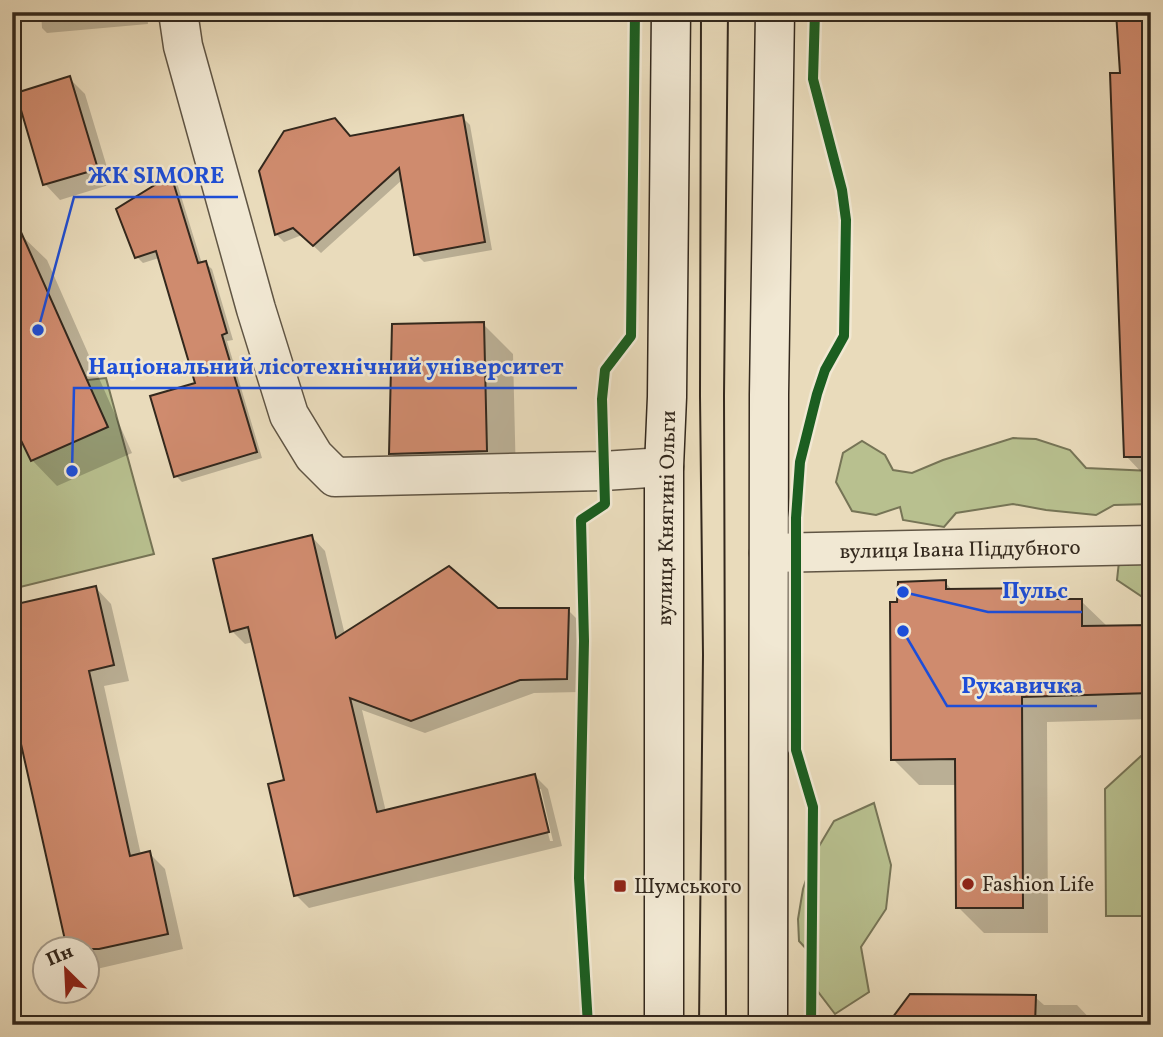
<svg xmlns="http://www.w3.org/2000/svg" width="1163" height="1037" font-family="Vollkorn,serif">
  <style>
    .green { fill: #b8c08f; stroke: #767456; stroke-width: 2 }
    .shadow { fill: #0003; fill-rule: evenodd }
    .building { fill: #cf8b6e; stroke: #33281d; stroke-width: 2 }
    .lines { fill: none; stroke-linecap: round; stroke-linejoin: round }
    .street-casing { stroke: #605544; stroke-width: 41 }
    .secondary-casing { stroke: #33281d; stroke-width: 41 }
    .street { stroke: #f1e8d3; stroke-width: 38 }
    .secondary { stroke: #f1e8d3; stroke-width: 38 }
    .tram { stroke: #33281d; stroke-width: 2 }
    .cycleway-casing { stroke: #f1e8d3; stroke-width: 15 }
    .cycleway { stroke: #1b5e20; stroke-width: 10 }
    .poi-dot { fill: #8f2418; stroke: #f1e8d3; stroke-width: 2.5 }
    .labels { text-anchor: middle; stroke-width: 5; stroke-linejoin: round; paint-order: stroke }
    .street-label { font-size: 21px; fill: #33281d; stroke: #f1e8d3 }
    .poi-label { font-size: 21px; fill: #33281d; stroke: #f1e8d3; text-anchor: start }
    .leader { fill: none; stroke: #1d4ed8; stroke-width: 2.5 }
    .callout-dot { fill: #1d4ed8; stroke: #f1e8d3; stroke-width: 2.5 }
    .callout-label { font-size: 23px; text-anchor: middle; font-weight: bold; fill: #1d4ed8; stroke: #f1e8d3; stroke-width: 5; stroke-linejoin: round; paint-order: stroke }
  </style>
  <rect width="100%" height="100%" fill="#e9dbbb"/>
  <filter id="stains"><feTurbulence type="fractalNoise" baseFrequency=".00286" numOctaves="4"/><feColorMatrix values="0 0 0 0 .2 0 0 0 0 .09 0 0 0 0 .02 0 0 0 .5 -.17"/></filter>
  <radialGradient id="worn" r=".72"><stop offset=".6" stop-color="#630" stop-opacity="0"/><stop offset="1" stop-color="#630" stop-opacity=".3"/></radialGradient>
  <path class="green" d="M106,378L154,554L12,589V388Z
    M1013,438L1036,439L1070,450L1086,468L1151,471V504L1114,505L1096,515L1046,510L1013,504L956,513L944,527L903,520L900,507L876,515L852,511L836,482L843,453L862,441L885,455L893,470L912,473L943,460Z
    M1121,543H1151V601L1147,600L1117,580Z
    M1141,756H1151V916H1106L1105,789Z
    M874,803L891,865L886,909L861,947L869,992L835,1014L816,989L811,954L799,941L798,919L803,889L815,853L834,821Z"/>
  <path class="shadow" d="M41,12H147L148,24L47,33L42,28Z
    M1151,73V476H1145L1126,456Z
    M69,78L85,94L112,184L60,200L45,184Z
    M462,117L470,125L492,250L424,262L416,254L403,179L321,253L302,235L284,242L276,234L350,137Z
    M171,177L177,183L202,264L205,263L212,269L233,340L227,341L262,458L182,482L176,476L197,384L159,258L143,263L137,257Z
    M21,235L47,260L132,453L57,486L32,460Z
    M483,324L513,354L516,480L421,483L391,453Z
    M312,537L325,551L345,635L498,609L568,610L581,623L580,692L534,693L425,733L362,710L386,812L535,776L548,789L562,846L309,908L296,895L286,781L253,642L245,644L232,631ZM537,789H541L553,841H550Z
    M945,582L953,591L1044,590L1056,601H1081L1108,627H1151V719L1047,722L1048,933H984L958,907L957,785H919L893,759L899,604Z
    M96,588L111,604L129,681L104,686L141,855L149,853L165,869L183,949L88,971V950H69L12,696Z
    M1035,997L1044,1005H1077L1096,1025H899Z"/>
  <path class="building" d="M1116,12H1151V457H1124L1110,73H1120Z
    M70,76L98,169L43,185L16,93Z
    M463,115L485,242L414,255L399,168L313,246L293,228L275,235L259,171L284,131L335,118L350,136Z
    M171,175L198,263L206,261L227,333L222,335L257,452L174,477L150,396L195,383L156,251L135,258L116,209Z
    M12,212L108,427L31,461L12,422Z
    M484,322L487,451L389,454L392,324Z
    M312,535L336,638L449,566L498,608H569L567,679L520,680L411,721L350,698L377,812L535,774L549,832L294,896L268,784L284,780L248,627L230,632L213,559Z
    M946,580V589L1045,588V599H1082V626L1151,625V693L1022,697L1023,908H956L955,759L891,760L890,602H897L898,582Z
    M96,586L114,665L89,671L130,856L150,851L168,934L99,949H67L12,704V605Z
    M910,994L1036,995L1035,1025H887Z"/>
  <g class="lines">
    <defs>
      <path id="street" d="M178,12L183,46L256,309L289,415L314,456L335,477L603,471L664,467
        M769,553L1151,545"/>
      <path id="secondary" d="M664,1025V467L667,397L671,12
        M768,1025L769,395L775,12"/>
    </defs>
    <use href="#street" class="street-casing"/>
    <use href="#secondary" class="secondary-casing"/>
    <use href="#street" class="street"/>
    <use href="#secondary" class="secondary"/>
    <path class="tram" d="M699,1025L703,655L700,396L701,12
      M726,1025L724,396L728,12"/>
    <defs>
      <path id="cycleway" d="M588,1025L579,878L584,641L581,520L605,504L602,399L605,370L631,336L635,12
        M811,1025L813,807L796,750V518L800,462L817,394L825,370L844,336L846,220L842,190L813,79L815,12"/>
    </defs>
    <use href="#cycleway" class="cycleway-casing"/>
    <use href="#cycleway" class="cycleway"/>
  </g>
  <g class="poi-dot">
    <circle cx="968" cy="884" r="7"/>
    <rect x="613" y="879" width="14" height="14" rx="3.5"/>
  </g>
  <g class="labels">
    <g class="street-label">
      <text transform="translate(666 518) rotate(-89)" y="7">вулиця Княгині Ольги</text>
      <text transform="translate(960 549) rotate(-1)" y="7">вулиця Івана Піддубного</text>
    </g>
    <g class="poi-label">
      <text x="982" y="891">Fashion Life</text>
      <text x="634" y="893">Шумського</text>
    </g>
  </g>
  <path class="leader" d="M38 330L74 197H238M72 471L74 388H577M903 592L988 612H1082M903 631L947 706H1097"/>
  <g class="callout-dot">
    <circle cx="38" cy="330" r="7"/>
    <circle cx="72" cy="471" r="7"/>
    <circle cx="903" cy="592" r="7"/>
    <circle cx="903" cy="631" r="7"/>
  </g>
  <g class="callout-label">
    <text x="156" y="183">ЖК SIMORE</text>
    <text x="326" y="374">Національний лісотехнічний університет</text>
    <text x="1035" y="598">Пульс</text>
    <text x="1022" y="693">Рукавичка</text>
  </g>
  <rect width="1163" height="1037" fill="none" stroke="#e9dbbb" stroke-width="42"/>
  <rect x="14" y="14" width="1135" height="1009" fill="none" stroke="#33281d" stroke-width="3.5"/>
  <rect x="21" y="21" width="1121" height="995" fill="none" stroke="#33281d" stroke-width="2"/>
  <g transform="translate(66 970) rotate(336)"><circle r="33" fill="#f1e8d3" stroke="#a59b8a" stroke-width="2"/>
  <path d="M0-5L12 26L0 18L-12 26Z" fill="#8f2418"/>
  <text y="-10" font-size="19" font-weight="bold" text-anchor="middle" fill="#33281d">Пн</text>
  </g>
  <rect width="100%" height="100%" filter="url(#stains)"/>
  <rect width="100%" height="100%" fill="url(#worn)"/>
</svg>
